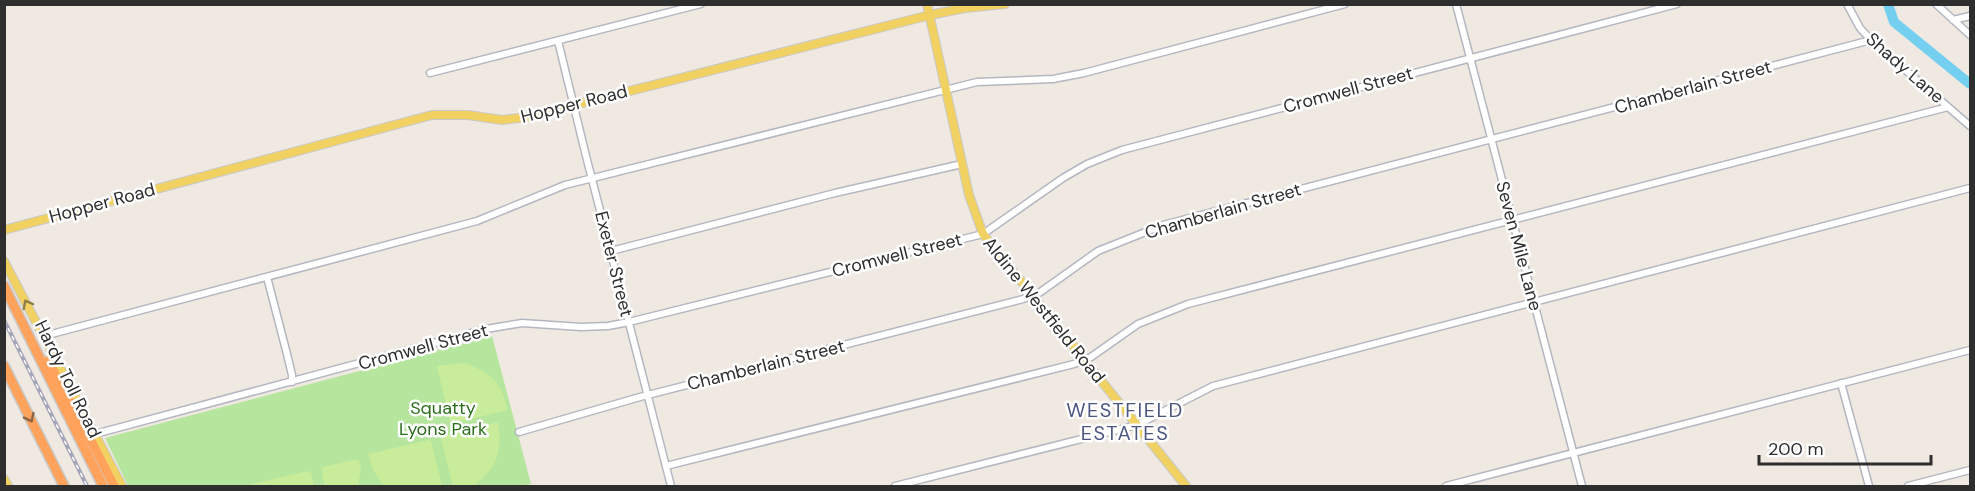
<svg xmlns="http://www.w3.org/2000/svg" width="1975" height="491" font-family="'DM Sans',sans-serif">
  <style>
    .green { fill: #b6e59e }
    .pitch { fill: #c9ec9a }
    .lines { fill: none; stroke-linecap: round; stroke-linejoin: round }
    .river { stroke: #75cff0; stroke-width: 10 }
    .minor-casing { stroke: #b4b7c1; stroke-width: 9 }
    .major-casing { stroke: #c9c9c9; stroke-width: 10 }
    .highway-casing { stroke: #c9c9c9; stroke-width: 12 }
    .minor { stroke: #fff; stroke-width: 6 }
    .major { stroke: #f2d163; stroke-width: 8 }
    .highway { stroke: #ffa35c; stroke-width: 9 }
    .rail-casing { stroke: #a3a6b8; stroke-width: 4 }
    .rail { stroke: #fff; stroke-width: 1.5; stroke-dasharray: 4.5; stroke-linecap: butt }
    .oneway { stroke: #908048 }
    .oneway2 { stroke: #8c6343 }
    .labels { text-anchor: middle; stroke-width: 5; stroke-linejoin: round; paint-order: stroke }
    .street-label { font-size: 18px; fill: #2e2e2e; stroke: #fff }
    .park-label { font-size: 18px; fill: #2c6e1b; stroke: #fff }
    .neighbourhood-label { font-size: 20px; letter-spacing: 1.5px; fill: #4d5680; stroke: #fff }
  </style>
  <rect width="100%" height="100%" fill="#efe9e1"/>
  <path class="green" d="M492,336L531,484L520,486H128L105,438Z"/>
  <path class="pitch" d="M464,363C491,373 501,381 508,410L453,423L450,421L437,366Z
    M498,422C502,453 498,466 474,486H453L441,439L443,436Z
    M429,440L431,441L442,486H385C375,477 372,467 368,454Z
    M358,459L361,468L358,486H324L322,467Z
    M308,471L311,473L314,486H248V485Z"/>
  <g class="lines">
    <path class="river" d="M1888,4L1894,22L1970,84"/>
    <defs>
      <path id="minor" d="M1456,4L1582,486
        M1847,4L1860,28L1871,40L1970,126
        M1936,4L1970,35
        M1953,20L1970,16
        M558,41L586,156L671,486
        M430,73L701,4
        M611,251L835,193L962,164
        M267,277L287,354L292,375V382
        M44,336L477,221L565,185L977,82L1053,79L1084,73L1345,4
        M1841,383L1869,486
        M519,432L640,397L1023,299L1039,293L1098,251L1163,225L1871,40
        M95,434L486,329L522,323L581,327L608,326L629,322L983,234L1063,178L1087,164L1122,150L1677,4
        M666,466L1074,364L1091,357L1138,324L1188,304L1948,107
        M895,486L1137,425L1213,386L1970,188
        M1446,486L1970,350
        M1908,486L1970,470"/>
      <path id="major" d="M927,4L969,195L983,234L1186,486
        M4,230L413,120L432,115H468L502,120L527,117L930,15L965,8L1005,4
        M4,261L122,486
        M4,479L8,486"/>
      <path id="highway" d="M4,286L103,486
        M48,361L88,435L114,486
        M4,366L64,486"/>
    </defs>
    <use href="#minor" class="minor-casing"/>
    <use href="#major" class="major-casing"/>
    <use href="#highway" class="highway-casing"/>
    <use href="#minor" class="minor"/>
    <use href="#major" class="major"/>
    <use href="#highway" class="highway"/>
    <defs>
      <path id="rail" d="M4,320L87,486"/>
    </defs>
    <use href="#rail" class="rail-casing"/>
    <use href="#rail" class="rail"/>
  </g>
  <defs><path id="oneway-chevron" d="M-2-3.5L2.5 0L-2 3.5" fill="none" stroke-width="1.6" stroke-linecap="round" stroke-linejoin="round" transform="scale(1.5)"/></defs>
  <use class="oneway" href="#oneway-chevron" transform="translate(27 304) rotate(-118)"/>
  <use class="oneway2" href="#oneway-chevron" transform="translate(30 418) rotate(64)"/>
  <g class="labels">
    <g class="street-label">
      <text transform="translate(1905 68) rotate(41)" y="6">Shady Lane</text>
      <text transform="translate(1693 87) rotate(-15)" y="6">Chamberlain Street</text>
      <text transform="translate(1348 90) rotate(-15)" y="6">Cromwell Street</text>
      <text transform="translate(574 104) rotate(-14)" y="6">Hopper Road</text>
      <text transform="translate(102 203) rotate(-15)" y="6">Hopper Road</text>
      <text transform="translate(1223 211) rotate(-16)" y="6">Chamberlain Street</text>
      <text transform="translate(1519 246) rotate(75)" y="6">Seven Mile Lane</text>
      <text transform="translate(897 255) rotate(-14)" y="6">Cromwell Street</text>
      <text transform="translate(614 264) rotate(76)" y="6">Exeter Street</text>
      <text transform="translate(1044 310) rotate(51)" y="6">Aldine Westfield Road</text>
      <text transform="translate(423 347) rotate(-15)" y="6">Cromwell Street</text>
      <text transform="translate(766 365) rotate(-14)" y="6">Chamberlain Street</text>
      <text transform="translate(68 379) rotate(64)" y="6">Hardy Toll Road</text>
    </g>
    <g class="park-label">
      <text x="443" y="414">Squatty<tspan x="443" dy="21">Lyons Park</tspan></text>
    </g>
    <g class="neighbourhood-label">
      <text x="1125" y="417">WESTFIELD<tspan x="1125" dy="23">ESTATES</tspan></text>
    </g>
  </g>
  <rect width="1975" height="491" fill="none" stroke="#2e2e2e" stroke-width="12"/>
  <path d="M1759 455v9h172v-9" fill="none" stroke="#2e2e2e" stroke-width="3"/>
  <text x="1768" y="455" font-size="18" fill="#2e2e2e" stroke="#ffffff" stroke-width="4.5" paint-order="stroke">200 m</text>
</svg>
